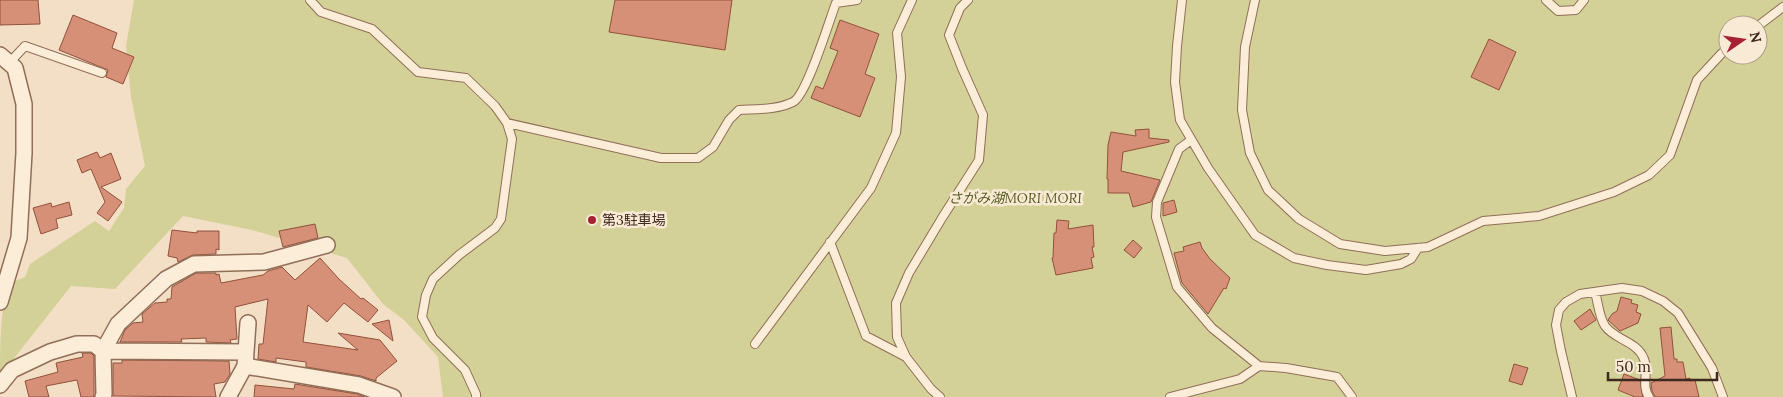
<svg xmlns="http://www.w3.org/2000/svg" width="1783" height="397" font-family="Lora,'Noto Sans JP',serif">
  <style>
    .green { fill: #d3d197; fill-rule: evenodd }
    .building { fill: #d59077; stroke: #93513b }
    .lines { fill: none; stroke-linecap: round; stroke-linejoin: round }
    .lane-casing { stroke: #916e58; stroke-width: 10 }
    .street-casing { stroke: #916e58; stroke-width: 18 }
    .lane { stroke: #fcedd9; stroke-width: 8 }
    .street { stroke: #fcedd9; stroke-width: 15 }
    .poi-dot { fill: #a72135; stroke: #f9ead5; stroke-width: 2 }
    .labels { text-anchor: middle; stroke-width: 5; stroke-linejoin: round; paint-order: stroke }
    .park-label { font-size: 14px; font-style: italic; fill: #575e22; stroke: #f9ead5 }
    .poi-label { font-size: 14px; fill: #3f291e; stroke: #f9ead5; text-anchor: start }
  </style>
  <rect width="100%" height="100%" fill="#f3dfc5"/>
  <path class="green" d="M134,0H1783V397H443L438,357L404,320L383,304L347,258L252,230L183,216L115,289L71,286L0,376C0,344 0,315 8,284L25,277L30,264L95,221L109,231L124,208L126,189L145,166L131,97L126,46ZM1728,25H1758V55H1728Z"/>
  <path class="building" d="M0,0H38L40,24L0,25Z
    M615,0H732L725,50L609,32Z
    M73,15L117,33L112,48L134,57L123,84L106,77L108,70L59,50Z
    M840,20L879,34L865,74L875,78L860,117L811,98L816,86L823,89L838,51L830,48Z
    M1489,39L1516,52L1499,90L1471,77Z
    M1149,129V138L1169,140V142L1123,152L1121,171L1160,180L1151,202L1133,207L1129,193H1108V179H1107L1108,145L1111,132L1136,136L1135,130Z
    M97,152L100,158L111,153L121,179L101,187L122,202L108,221L97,213L105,202L91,169L82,173L77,160Z
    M1174,200L1177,212L1163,216V203Z
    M69,202L72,215L56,219L58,228L41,234L33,208L51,203L52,207Z
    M1057,220L1069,221L1068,229L1093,225L1094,247H1092L1094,257L1091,258L1093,268L1056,275L1052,258H1053L1054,233H1056Z
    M315,224L318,238L283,247L279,231Z
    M172,230L197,233V231H219V250L216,249V254L193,255L178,262L177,258L168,256Z
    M1133,240L1142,248L1134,258L1124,250Z
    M1200,242L1202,248L1210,259L1230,278L1226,289L1224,288L1208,314L1182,283L1174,253L1184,251L1183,247Z
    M320,258L339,279L361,299L363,298L378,310L368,322L344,303L327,322L308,305L303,342L358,350L338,333L380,340L397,361L376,378V381L361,376L306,367V362L276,358V362L258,359L259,344H263L268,299L235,307L237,339L230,340L231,343L206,342V338L181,339L182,342H120L125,330L133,323L143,322L142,314L155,303L167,302V299H171L172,287L196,273H216V275L219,274L221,283L263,275L268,271L282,267L295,280Z
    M1621,297L1632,300L1631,303L1638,305L1636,312L1641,314L1638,323L1620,331L1608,320L1612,314L1617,311Z
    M1590,309L1596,320L1581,330L1574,321Z
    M389,320L393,341L372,324Z
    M1671,327L1674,359H1677V362H1683L1686,379L1690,378V381L1695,380L1699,397H1655L1652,391L1651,383L1665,376L1660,328Z
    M82,353H91L94,356V397H81L77,380L46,386L49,397H29L25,381L58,372L56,363L83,357Z
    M122,360L229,361L230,374L225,382L214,384L216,397L113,396V363H122Z
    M1514,364L1528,368L1522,385L1509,381Z
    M1624,374L1640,380L1643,397H1635L1618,390Z
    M295,384L357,394L365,397H254L255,385L294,389Z"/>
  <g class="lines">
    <defs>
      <path id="lane" d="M310,0L321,12L372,29L418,72L466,78L495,106L507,123L512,139L501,219L495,228L459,255L433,279L426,295L422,317L433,338L465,370L476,394V397
        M1182,0L1177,46L1175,82L1180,120L1208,168L1255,235L1294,258L1327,265L1366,270L1401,264L1411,259L1418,248
        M1255,0L1245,47L1242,110L1250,153L1268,190L1299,219L1340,244L1385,251L1428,247L1483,221L1539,216L1614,192L1649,175L1670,155L1697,80L1722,53L1728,48
        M1546,0L1558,11L1576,10L1584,0
        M1758,26L1783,7
        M9,63L25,46L102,73
        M507,123L661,158H698L713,147L729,120L739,110C757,109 777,110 793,102C807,95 829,21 836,3L857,0
        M1191,140L1179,149L1157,202L1156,217L1177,287L1212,328L1259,366L1286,368L1337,377L1352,397
        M830,242L866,336L906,357
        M1595,292C1598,302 1599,317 1605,326C1615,340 1637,341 1644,359C1649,371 1641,386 1649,397
        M755,344L871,188L896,133L901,77L897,33L912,0
        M940,397L931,389L906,357L897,337L896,303L909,273L942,218L979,160L983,115L962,68L949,35L960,8L968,0
        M1170,397L1240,379L1259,366
        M1572,397L1561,351L1556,325L1559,310L1566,302L1580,294L1622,288L1642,291L1663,301L1678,313L1712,368L1723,397"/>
      <path id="street" d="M0,55L15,68L24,104V153L19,238L0,302
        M245,366L359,385L393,397
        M0,385L12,370L50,352L77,344H94L103,351L246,352
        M103,397L104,394L103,351L118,324L166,279L194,264L264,262L327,245
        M228,397L245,366L248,323"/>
    </defs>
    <use href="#lane" class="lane-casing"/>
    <use href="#street" class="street-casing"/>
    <use href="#lane" class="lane"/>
    <use href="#street" class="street"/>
  </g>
  <circle class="poi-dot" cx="592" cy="220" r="5"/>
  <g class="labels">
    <g class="park-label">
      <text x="1015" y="203">さがみ湖MORI MORI</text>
    </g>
    <g class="poi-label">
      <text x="602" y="225">第3駐車場</text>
    </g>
  </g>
  <g transform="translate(1743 40) rotate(77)"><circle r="24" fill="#f9ead5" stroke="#af9d8c"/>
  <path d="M0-4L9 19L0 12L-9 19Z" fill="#a72135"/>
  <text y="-8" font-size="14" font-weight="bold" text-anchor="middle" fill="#3f291e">N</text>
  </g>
  <path d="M1608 372v8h109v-8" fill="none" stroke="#3f291e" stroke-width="2.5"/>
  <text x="1616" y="372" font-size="15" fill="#3f291e" stroke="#f9ead5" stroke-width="4" paint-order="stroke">50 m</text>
</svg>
